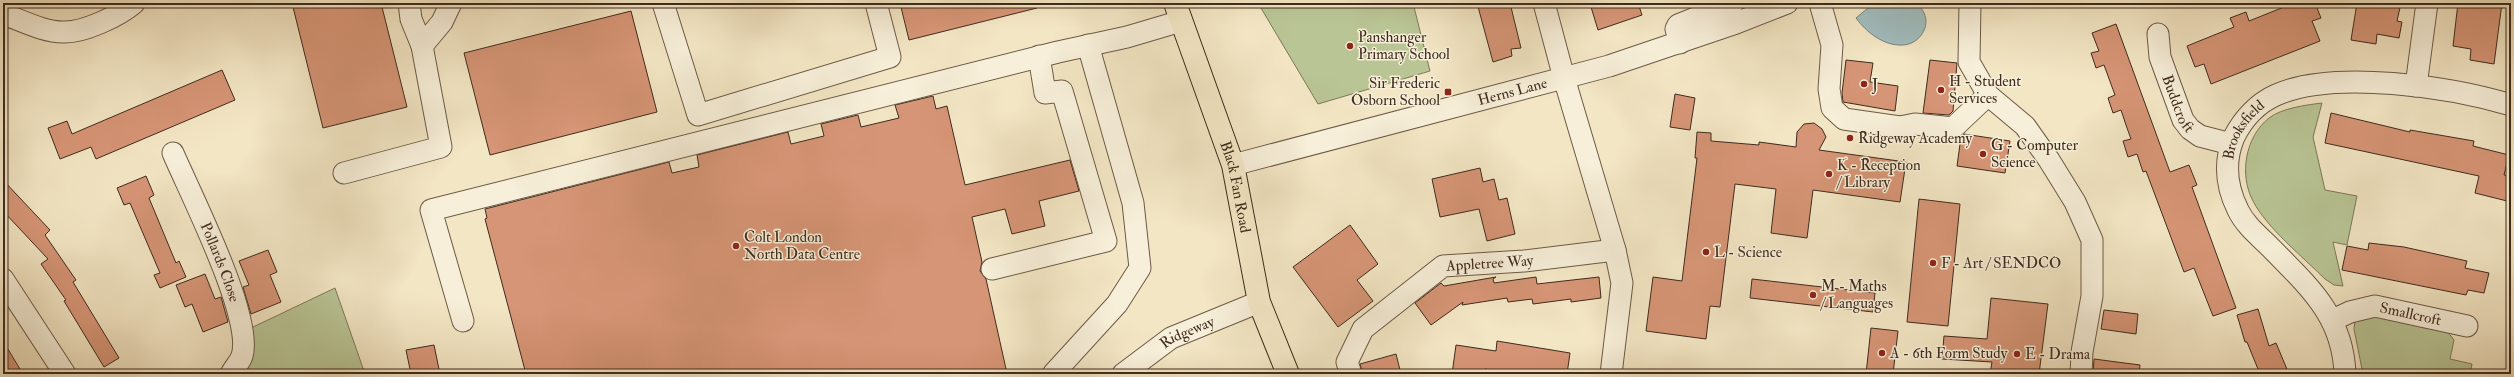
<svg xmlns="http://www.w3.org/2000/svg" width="2514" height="377" font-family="'IM FELL Double Pica',serif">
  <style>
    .green { fill: #b9c595; stroke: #7c7859 }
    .water { fill: #a1bdbf; stroke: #7a837e }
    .building { fill: #d69576; stroke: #3f2b1d }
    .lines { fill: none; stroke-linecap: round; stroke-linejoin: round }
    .minor-casing { stroke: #6c5a47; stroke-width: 23 }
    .major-casing { stroke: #3f2b1d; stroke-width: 24 }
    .minor { stroke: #f7efd9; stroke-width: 21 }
    .major { stroke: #f3e6c4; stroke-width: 22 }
    .poi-dot { fill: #8f2418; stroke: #f7efd9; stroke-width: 1.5 }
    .labels { text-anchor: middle; stroke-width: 3; stroke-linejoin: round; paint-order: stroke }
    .poi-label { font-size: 15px; fill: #3f2b1d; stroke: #f7efd9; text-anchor: start }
    .street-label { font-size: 15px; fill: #3f2b1d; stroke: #f7efd9 }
  </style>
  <rect width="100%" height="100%" fill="#f3e6c4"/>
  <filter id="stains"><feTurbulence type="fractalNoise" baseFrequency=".005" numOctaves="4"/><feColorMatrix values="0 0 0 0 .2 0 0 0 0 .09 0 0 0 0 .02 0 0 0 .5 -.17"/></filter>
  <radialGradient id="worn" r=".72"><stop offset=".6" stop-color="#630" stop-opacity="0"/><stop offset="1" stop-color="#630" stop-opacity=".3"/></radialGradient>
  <path class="green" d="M1258,3H1413L1430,71L1318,104Z
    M2322,103L2313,137L2325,190L2357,196L2347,245L2333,242L2343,286L2334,285L2325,279C2304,258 2266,227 2253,201C2239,175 2245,137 2269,118C2282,108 2306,105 2322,103Z
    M335,288L365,374H240L251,328Z
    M2374,313L2447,331L2454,340L2450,359L2472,364L2470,374H2363L2354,329L2355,321Z"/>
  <path class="water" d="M1874,3C1886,3 1902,0 1914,3C1918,4 1921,8 1923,11C1932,26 1919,45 1902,45C1884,46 1866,32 1856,18Z"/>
  <path class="building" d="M292,3H381L407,107L323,128Z
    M900,3H1036L1037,8L909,40Z
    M1477,3H1510L1521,48L1511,49L1512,56L1493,62Z
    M1604,3H1638L1642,15L1598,30L1591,7Z
    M2294,3H2315L2321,18L2312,21L2320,41L2211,84L2204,64L2195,67L2187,46L2234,27L2230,18L2246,12L2249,21Z
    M2357,3H2401L2397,21L2402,22L2399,38L2377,34L2376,44L2351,40Z
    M2458,3H2502L2494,64L2470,60L2471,49L2453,46Z
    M631,11L657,112L490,155L464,53Z
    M2116,24L2170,172L2189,165L2197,185L2192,187L2236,308L2213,316L2194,268L2184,272L2146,171L2143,172L2137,154L2128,157L2123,141L2131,139L2126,125L2121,110L2113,113L2108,98L2115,95L2104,65L2096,68L2091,53L2099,51L2092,33Z
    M1846,60L1873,63L1870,82L1898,86L1895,111L1843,102L1842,93Z
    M1930,60L1957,63L1953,111L1949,115L1923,113Z
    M222,70L235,100L96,159L91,147L60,159L48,128L67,121L72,134Z
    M1675,94L1695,98L1690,130L1670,127Z
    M933,96L936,109L947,106L965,185L1070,160L1079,191L1039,201L1045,226L1012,234L1005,209L972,217L982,262L980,271L986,279L1006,369L985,374H526L485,219L487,218L485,209L669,162L672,173L699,167L697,155L788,132L791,144L824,136L821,124L858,115L861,127L899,118L895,105Z
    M2331,113L2410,132V130L2474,141L2473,146L2509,155L2504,175L2511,176V202L2475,193L2479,176L2325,143Z
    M1814,123L1822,129L1826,137L1819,150L1906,162L1900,202L1813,190L1807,238L1771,233L1776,189L1735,184L1720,307L1710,306L1706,339L1646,331L1653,277L1682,281L1697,158H1695L1697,132L1711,133V141L1759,145V142L1796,147L1797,132L1804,124Z
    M1964,134L2010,141L2005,173L1957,166L1961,137Z
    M1480,168L1483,182L1494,179L1499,200L1507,198L1515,234L1487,241L1479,209L1440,217L1432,179Z
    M146,176L154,195L149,198L176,263L179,261L186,277L160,288L154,275L160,273L130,203L124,205L117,188Z
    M3,180L50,230L45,235L76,280L73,282L119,358L104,367L64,301L66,300L41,264L48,259L3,211Z
    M1919,199L1960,204L1948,326L1907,322Z
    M1350,225L1378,264L1357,280L1373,301L1338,327L1293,267Z
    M2369,243L2404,247L2467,261L2465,268L2489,273L2484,293L2468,290L2466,295L2342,270L2347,246L2368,250Z
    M268,250L277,272L270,275L281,302L251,314L243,287L249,285L239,261Z
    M205,274L215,299L221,297L228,322L203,332L192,304L185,307L176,285Z
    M1496,277L1493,279L1494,283L1536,277L1537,284L1599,277L1601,298L1571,302V299L1533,304L1532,299L1508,302L1507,298L1462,305L1463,302L1431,325L1415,303L1441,283L1444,286Z
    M1752,279L1875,293L1873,312L1750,298Z
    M1991,298L2048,304L2039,374H1990L1992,362L1942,359L1944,336L1987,339Z
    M2258,309L2269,346L2276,343L2289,374H2260L2247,342H2245L2237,315Z
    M2104,310L2138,314L2136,334L2101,329Z
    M1871,328L1898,331L1893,374H1866Z
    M3,341L23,374H3Z
    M1497,341L1570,353L1567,374H1515L1485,369L1484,374H1452L1456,345L1496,351Z
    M434,345L440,374H411L406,350Z
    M1396,354L1401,374H1363L1360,364Z
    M2094,359L2140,365L2139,374H2093Z"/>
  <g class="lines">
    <defs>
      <g id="minor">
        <path d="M663,3L698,115L890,57L876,3"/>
        <path d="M1544,3L1564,78L1615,250L1622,283L1611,374"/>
        <path d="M1820,3L1832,45L1829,89L1832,108L1844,119L1900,127L1915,124L1953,128L1988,95"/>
        <path d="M1970,3L1969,62L1988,95L2025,126L2049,160L2075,202L2092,240V296L2082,352L2081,374"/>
        <path d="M3,14C21,20 43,32 63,32C83,33 119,16 134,3"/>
        <path id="s1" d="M2158,34L2160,57L2183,120L2190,129L2200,136L2231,144"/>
        <path d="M1680,43L1676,29L1678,25L1733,3"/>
        <path d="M422,46L442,22L451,3"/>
        <path d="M2416,86L2427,3"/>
        <path id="s2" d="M173,153C190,193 254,318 242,356C240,362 234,368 231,374"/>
        <path id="s3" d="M1233,165L1609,66L1736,23L1787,3"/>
        <path d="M344,173L441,147L422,46L411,19L409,3"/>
        <path d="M992,269L1106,241L1062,91L1045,93L1039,56"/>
        <path d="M3,279L65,374"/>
        <path id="s4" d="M2333,320L2350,312L2375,306L2467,326"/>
        <path d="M463,321L431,210L1058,52L1127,37L1181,21"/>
        <path d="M1053,374L1117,304L1140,268L1133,203L1088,45"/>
        <path id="s5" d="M1123,374L1171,338L1259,302"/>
        <path id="s6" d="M1351,374L1347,362L1363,329L1443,266L1524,261L1615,250"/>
        <path id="s7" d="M2345,374C2343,316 2309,287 2271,248C2259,236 2245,225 2238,210C2226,186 2224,161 2234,137C2243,119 2258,103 2276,95C2334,69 2451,87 2511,105"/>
      </g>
      <g id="major">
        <path id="s8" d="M1175,3L1233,165L1259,302L1288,374"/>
      </g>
    </defs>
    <use href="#minor" class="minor-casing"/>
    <use href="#major" class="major-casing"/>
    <use href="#minor" class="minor"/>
    <use href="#major" class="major"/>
  </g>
  <g class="poi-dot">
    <circle cx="1350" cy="46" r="4"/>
    <circle cx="1864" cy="84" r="4"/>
    <circle cx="1941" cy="90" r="4"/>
    <rect x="1444" y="88" width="8" height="8" rx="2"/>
    <circle cx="1850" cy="138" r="4"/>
    <circle cx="1983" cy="154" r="4"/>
    <circle cx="1829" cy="174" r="4"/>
    <circle cx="736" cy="246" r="4"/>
    <circle cx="1706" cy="252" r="4"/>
    <circle cx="1933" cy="263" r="4"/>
    <circle cx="1813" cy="295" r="4"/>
    <circle cx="1882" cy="353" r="4"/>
    <circle cx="2017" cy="354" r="4"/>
  </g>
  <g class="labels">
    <g class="poi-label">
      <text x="1358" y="42">Panshanger<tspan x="1358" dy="17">Primary School</tspan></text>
      <text x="1949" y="86">H - Student<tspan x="1949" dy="17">Services</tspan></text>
      <text x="1440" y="88" text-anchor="end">Sir Frederic<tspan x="1440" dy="17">Osborn School</tspan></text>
      <text x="1872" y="89">J</text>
      <text x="1858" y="143">Ridgeway Academy</text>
      <text x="1991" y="150">G - Computer<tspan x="1991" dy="17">Science</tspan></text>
      <text x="1837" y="170">K - Reception<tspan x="1837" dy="17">/ Library</tspan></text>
      <text x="744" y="242">Colt London<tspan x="744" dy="17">North Data Centre</tspan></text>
      <text x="1714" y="257">L - Science</text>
      <text x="1941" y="268">F - Art / SENDCO</text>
      <text x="1821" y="291">M - Maths<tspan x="1821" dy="17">/ Languages</tspan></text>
      <text x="1890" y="358">A - 6th Form Study</text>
      <text x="2025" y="359">E - Drama</text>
    </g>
    <g class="street-label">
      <text dy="5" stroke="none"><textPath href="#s3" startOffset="289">Herns Lane</textPath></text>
      <text dy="5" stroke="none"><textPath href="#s1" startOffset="73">Buddcroft</textPath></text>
      <text dy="5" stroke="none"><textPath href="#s7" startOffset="287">Brooksfield</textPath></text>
      <text dy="5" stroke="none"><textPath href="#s8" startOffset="194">Black Fan Road</textPath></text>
      <text dy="5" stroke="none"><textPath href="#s2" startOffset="119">Pollards Close</textPath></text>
      <text dy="5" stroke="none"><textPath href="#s6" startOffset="198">Appletree Way</textPath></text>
      <text dy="5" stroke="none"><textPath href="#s4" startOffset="81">Smallcroft</textPath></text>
      <text dy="5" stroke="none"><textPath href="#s5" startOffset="77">Ridgeway</textPath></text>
    </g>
  </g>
  <rect width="2514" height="377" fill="none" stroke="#f3e6c4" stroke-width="16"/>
  <rect x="4" y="4" width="2506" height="369" fill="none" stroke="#3f2b1d" stroke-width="2"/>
  <rect x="8" y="8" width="2498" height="361" fill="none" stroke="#3f2b1d"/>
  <rect width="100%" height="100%" filter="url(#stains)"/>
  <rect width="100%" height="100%" fill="url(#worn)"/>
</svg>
